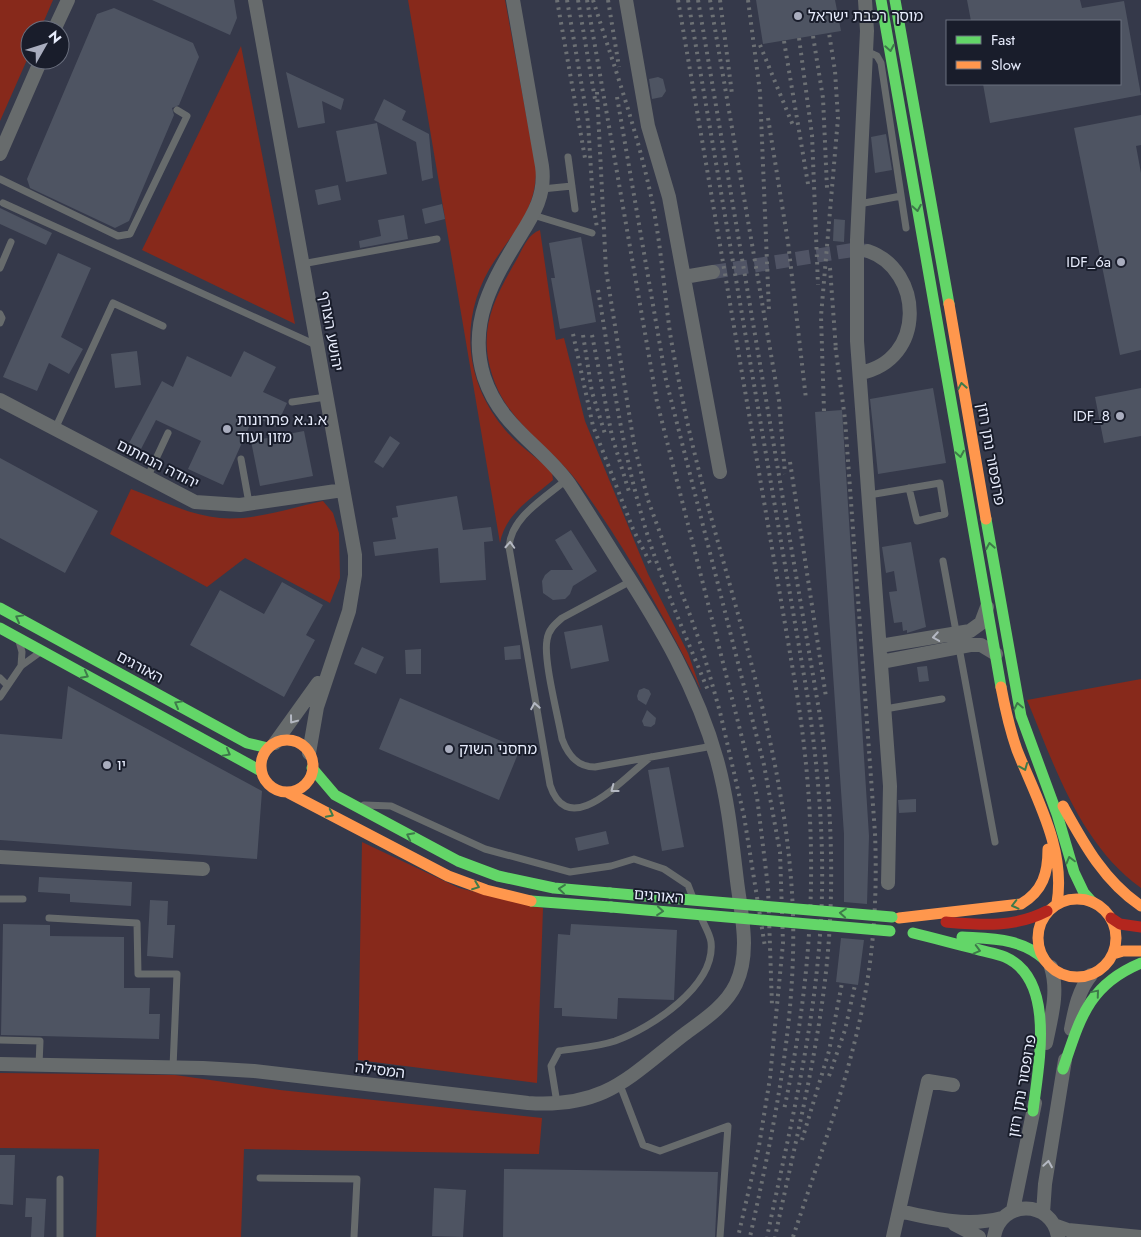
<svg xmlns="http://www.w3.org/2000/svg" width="1141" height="1237" font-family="Jost,'Noto Sans Hebrew',sans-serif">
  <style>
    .green { fill: #87291b }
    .building { fill: #4e5462 }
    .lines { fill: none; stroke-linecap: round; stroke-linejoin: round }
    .street-tunnel { stroke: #505465; stroke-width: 14; stroke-dasharray: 14 7; stroke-linecap: butt }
    .lane { stroke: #676b6c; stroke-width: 7 }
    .street { stroke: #676b6c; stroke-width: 14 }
    .fast { stroke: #63d668; stroke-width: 11 }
    .slow { stroke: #ff974d; stroke-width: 11 }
    .jam { stroke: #b3261e; stroke-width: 11 }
    .rail { stroke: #6c7074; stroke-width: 4; stroke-dasharray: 2.5 5; stroke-linecap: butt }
    .fast-bridge { stroke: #63d668; stroke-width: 11 }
    .oneway { stroke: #3e7a4a }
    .oneway2 { stroke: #b4b8c2 }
    .poi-dot { fill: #a9adbe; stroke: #191d2b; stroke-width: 2 }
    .labels { text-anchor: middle; stroke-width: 4; stroke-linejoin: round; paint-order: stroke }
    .poi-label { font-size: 15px; fill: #e7ecfc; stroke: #191d2b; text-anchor: start }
    .street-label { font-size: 15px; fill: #e7ecfc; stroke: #191d2b }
  </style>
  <rect width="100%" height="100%" fill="#35394a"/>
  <path class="green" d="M0,0H53L40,30H30V53L0,121Z
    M408,0H505L536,168C537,207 516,229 495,260C460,312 462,376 502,426C515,443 536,457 552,472L553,480C531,499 505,514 500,543Z
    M241,46L295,324L142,250Z
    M540,230L556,340L564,338L585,421L648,574L688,653L701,690C666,620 626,548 580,485C554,450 511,425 495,383C476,333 492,302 517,259C523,248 528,234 540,230Z
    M131,489C160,500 189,515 220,518C253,521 290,508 323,501L333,513L339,533L340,578L330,603L245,558L207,587L110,534Z
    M1141,679V888C1080,844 1055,767 1027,700Z
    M362,842L459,888L543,908L537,1083L358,1060Z
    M0,1073L175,1075L280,1090L542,1118L539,1154L244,1149L241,1237H96L99,1149L0,1148Z"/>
  <path class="building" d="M152,0H234L237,18L230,35Z
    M756,0H835L841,31L763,44Z
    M967,0H1080L1082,8L1124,1L1141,95L990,123L983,84H1120V21H971Z
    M114,8L193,43L199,57L179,105L172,108L174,115L129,221L115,228L30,188L27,179L97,14Z
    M286,72L344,99L341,110L322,101L325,123L298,128Z
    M658,77L663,79L666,91L662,97L652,99L649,79Z
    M384,99L406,111L402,120L429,134L433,178L422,181L416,142L374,120Z
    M1141,115V145L1136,146L1141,173V350L1120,355L1074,128Z
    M377,123L387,174L346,182L336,131Z
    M886,134L892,170L875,173L871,137Z
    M338,185L341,200L318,205L315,190Z
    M442,204L445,219L425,224L422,209Z
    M0,208L52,233L46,245L0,224Z
    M404,215L408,239L360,248L359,241L381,236L378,220Z
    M834,219L845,220L844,242L833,241Z
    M581,237L596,322L560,329L551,278H555L549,243Z
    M58,253L91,268L61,337L83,349L69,374L49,363L37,391L3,377Z
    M137,351L141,385L115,388L111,354Z
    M244,351L276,367L263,392L287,403L276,427L254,416L223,485L188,469L201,441L156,420L140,451L128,445L162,381L173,387L187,356L231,377Z
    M933,388L946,463L878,474L870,399Z
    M1141,388V436L1104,443L1095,397Z
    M842,410L869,836L867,904L844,902V834L815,412Z
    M304,431L313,476L260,486L251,441Z
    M390,436L400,443L383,468L374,462Z
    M0,458L98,511L65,573L0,538Z
    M457,496L463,530L491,527L493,541L484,542L486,580L440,583L438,548L375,556L373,542L396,539L392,518L398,517L396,506Z
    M571,530L597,571L573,586L570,594L565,599L553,600L543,593L542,581L545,575L551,570H573L555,540Z
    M911,542L926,627L907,633V630L903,631L902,622L894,623L889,592L897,591L894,571L886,573L882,547Z
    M282,582L323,605L306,635L315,640L284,697L190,645L220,590L264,614Z
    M602,625L609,661L571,669L564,632Z
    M520,645L521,659L505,660L504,647Z
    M362,647L384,657L376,674L354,664Z
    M421,649V674H406L405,650Z
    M927,666L929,681L919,682L917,667Z
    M68,686L262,791L257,859L0,840V734L62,739Z
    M644,688L649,690L651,694L646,705L638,700L637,696L639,690Z
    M400,698L520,749L499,800L379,749Z
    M647,710L656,718L655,724L651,727L644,726L642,721Z
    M669,767L684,847L662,851L648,770Z
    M916,799V812L899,813L898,800Z
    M606,831L609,844L578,851L575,838Z
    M39,877L132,882L131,906L70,902V894L38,892Z
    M150,900L168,901L167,925H175L173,958L147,956Z
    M3,924L50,925V936L124,937V988H150L149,1014H160L159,1039L1,1035Z
    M571,924L677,930L674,1000L618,998L617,1019L562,1016V1008H554L558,934L570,935Z
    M841,938L864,940L858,985L836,982Z
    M0,1155H15L13,1205L0,1204Z
    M504,1169L718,1172L715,1237H503Z
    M434,1188L466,1190L463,1237L432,1236Z
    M26,1198L46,1199L44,1237H31L32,1217H25Z"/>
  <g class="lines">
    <path class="street-tunnel" d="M713,272L853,250L868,251"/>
    <path class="lane" d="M866,51L877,56L881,63L906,228
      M568,157L575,209
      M0,179L118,236L130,234L187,116L177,110
      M542,189L572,186
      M3,203L316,345
      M859,204L901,196
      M533,215L592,233
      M302,264L437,239
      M0,268L11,242
      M0,314L2,318L0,323
      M292,402L326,397
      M55,429L113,303L163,326
      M241,459L249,503
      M147,478L168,433
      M566,480C545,498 511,517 509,547L550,785C569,843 626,775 651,757
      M869,495L940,483L945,514L917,521L909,488
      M943,561L995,842
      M631,581L562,618C555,624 548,630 547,640C543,659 558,716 562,739C568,755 577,767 595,767L713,746
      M19,641L22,652L21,666
      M0,678L7,685
      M0,697L21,666L39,653
      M885,709L942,699
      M364,805L391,806L485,849L570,872L611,866L634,859L664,869L688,885L693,898
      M0,899H23
      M49,918L137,923L138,974H177L173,1067
      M0,1040L40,1041L39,1065
      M620,1085L643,1145L660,1151L728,1126L720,1237
      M557,1103L551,1066L559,1051C577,1048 597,1047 615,1041C651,1028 716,986 711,942C710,934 704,925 701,917
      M260,1178L357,1179L354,1237
      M60,1237V1179"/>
    <path class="street" d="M255,0L355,555V575L349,611L317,707L309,753
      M626,0L648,126L669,197L720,472
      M865,0L867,31L857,240V341L890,786L888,883
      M54,30L68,0
      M0,154L41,60
      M684,277L713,272
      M860,373C927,360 923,270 868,251
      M0,400L195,502L240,505L343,490
      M880,646L970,631L981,623L987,607
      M881,662L970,645H981L996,654
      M275,743L318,683
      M0,857L203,869
      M1071,1029C1075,1009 1078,991 1091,975
      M1046,1043C1051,1018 1059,992 1051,967
      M0,1064L203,1068L254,1071L528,1103C604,1108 627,1079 682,1036C702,1021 725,1007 736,984C751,952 741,914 737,881C732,840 728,800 717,760C697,688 660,626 620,564C603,537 587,511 570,485C542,445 501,428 484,377C467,323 493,280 520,236C534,214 546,194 542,166L513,0
      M1013,1210L1035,1103
      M899,1211C934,1219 967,1227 1002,1218
      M1043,1213L1045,1184L1065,1060
      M954,1224L979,1237
      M1054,1225L1068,1230L1141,1237
      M893,1237L928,1081L953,1085
      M994,1237C1000,1199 1052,1199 1058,1237"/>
    <path class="fast" d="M881,0L1001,687
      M895,0L949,304
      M986,519L1021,716L1057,814L1074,872L1084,893L1092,902
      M0,608L247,743L268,748
      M0,628L261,771
      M312,768L335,795L458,861L498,876L554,888L610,893
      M531,901L611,907
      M913,933C934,938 955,944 976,949C985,952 996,953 1005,957C1057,980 1038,1067 1033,1111
      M962,937C992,939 1021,938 1044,959
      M1063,1069C1080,1019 1088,985 1141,963"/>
    <path class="slow" d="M949,304L986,519
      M1001,687C1005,708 1010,730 1017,750C1036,798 1066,849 1057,903
      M261 766a26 26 0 1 1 52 0a26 26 0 1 1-52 0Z
      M287,792L448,876L486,890L531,901
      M1063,806C1084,844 1104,881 1141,906
      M1038 938a39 39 0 1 1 78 0a39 39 0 1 1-78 0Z
      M899,918L1021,904C1043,891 1048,873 1048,849
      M1113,954L1123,951H1141"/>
    <path class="jam" d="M1111,918L1120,924L1141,927
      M946,922C982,925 1014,928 1047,911"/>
    <path class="rail" d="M557,0L585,158
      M567,0L588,122L593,202L597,228
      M578,0L595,99
      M587,0L657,402L757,797L768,887L772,1006
      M593,0C614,66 638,133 652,201C661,245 664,289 670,333C675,363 681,392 687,421C721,573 779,722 791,879C801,1001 776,1118 750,1237
      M608,0L619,67
      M678,0L796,688C820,835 815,964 784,1110
      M688,0L807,693C819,774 826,854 820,935C813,1037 788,1137 767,1237
      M698,0L821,722C830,794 834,865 829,938C822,1039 796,1138 775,1237
      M710,0L779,401L785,474
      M720,0L732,94
      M748,0L760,92L769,311
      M813,36L823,98L827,188
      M799,38L812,135L818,285
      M784,41L808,184
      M760,45L794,128
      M597,92L606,270L634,444L648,500L702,648L720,712L744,816L765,947
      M617,97L666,380L764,765L780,852L783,943L770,1078L759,1146L738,1237
      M768,118L788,242L806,399
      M830,268L836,350
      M598,290C611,367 621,445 643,520C660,579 686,636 709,693
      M573,334L593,426L633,529L651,565
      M583,335L592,392L605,434
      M592,335L612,436L630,495
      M824,411L821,316L838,118L835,71L829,33
      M790,462L826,697
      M829,1076L845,1030L855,985
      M802,1140L829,1051L842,983
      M793,1237C820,1155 851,1074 866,989C875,937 877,885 875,833L845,419L835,344"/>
    <path class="fast-bridge" d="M610,893L892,917
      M611,907L890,931"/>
  </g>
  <defs><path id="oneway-chevron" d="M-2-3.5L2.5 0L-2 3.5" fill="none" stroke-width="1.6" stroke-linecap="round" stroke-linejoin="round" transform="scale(1.25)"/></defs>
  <g class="oneway">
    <use href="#oneway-chevron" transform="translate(890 48) rotate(80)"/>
    <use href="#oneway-chevron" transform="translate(917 208) rotate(80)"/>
    <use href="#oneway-chevron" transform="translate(962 386) rotate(-100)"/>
    <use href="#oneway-chevron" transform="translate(960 454) rotate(80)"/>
    <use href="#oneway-chevron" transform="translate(990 546) rotate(-100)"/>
    <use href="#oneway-chevron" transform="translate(19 618) rotate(-151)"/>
    <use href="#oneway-chevron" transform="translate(85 675) rotate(28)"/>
    <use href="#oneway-chevron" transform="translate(178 704) rotate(-151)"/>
    <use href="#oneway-chevron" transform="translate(1018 706) rotate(-102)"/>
    <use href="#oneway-chevron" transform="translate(227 753) rotate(29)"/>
    <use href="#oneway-chevron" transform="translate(1024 767) rotate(68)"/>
    <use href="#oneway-chevron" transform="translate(330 814) rotate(27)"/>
    <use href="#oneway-chevron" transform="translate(410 836) rotate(-153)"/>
    <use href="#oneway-chevron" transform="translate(1070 860) rotate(-105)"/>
    <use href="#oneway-chevron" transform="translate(476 886) rotate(21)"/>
    <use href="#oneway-chevron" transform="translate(562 889) rotate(-174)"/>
    <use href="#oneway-chevron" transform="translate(1015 905) rotate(166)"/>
    <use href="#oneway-chevron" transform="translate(660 911) rotate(5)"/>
    <use href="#oneway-chevron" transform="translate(843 913) rotate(-175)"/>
    <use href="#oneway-chevron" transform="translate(977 950) rotate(15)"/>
    <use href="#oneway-chevron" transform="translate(1096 993) rotate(-50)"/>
  </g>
  <g class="oneway2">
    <use href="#oneway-chevron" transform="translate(510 545) rotate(-87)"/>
    <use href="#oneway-chevron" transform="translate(936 637) rotate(171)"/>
    <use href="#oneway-chevron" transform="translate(535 706) rotate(-100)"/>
    <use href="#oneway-chevron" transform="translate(293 720) rotate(127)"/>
    <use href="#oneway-chevron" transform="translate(614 789) rotate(143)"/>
    <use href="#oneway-chevron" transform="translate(1048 1164) rotate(-81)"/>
  </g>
  <g class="poi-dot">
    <circle cx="798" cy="16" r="5"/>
    <circle cx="1121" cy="262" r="5"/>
    <circle cx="1120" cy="416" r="5"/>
    <circle cx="227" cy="429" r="5"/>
    <circle cx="449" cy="749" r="5"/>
    <circle cx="107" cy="765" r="5"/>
  </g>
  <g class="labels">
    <g class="poi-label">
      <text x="808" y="21">מוסך רכבת ישראל</text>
      <text x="1111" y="267" text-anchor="end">IDF_6a</text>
      <text x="1110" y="421" text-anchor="end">IDF_8</text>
      <text x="237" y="425">א.נ.א פתרונות<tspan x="237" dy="17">מזון ועוד</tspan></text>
      <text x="459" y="754">מחסני השוק</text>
      <text x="117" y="770">יו</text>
    </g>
    <g class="street-label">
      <text transform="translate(331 331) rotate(80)" y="5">יהושע הצורף</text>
      <text transform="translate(991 454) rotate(80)" y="5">פרופסור נתן רוזן</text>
      <text transform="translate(158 464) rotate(27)" y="5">יהודה הנחתום</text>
      <text transform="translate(140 667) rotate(28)" y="5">האורגים</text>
      <text transform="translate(659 896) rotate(5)" y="5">האורגים</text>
      <text transform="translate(380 1070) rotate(7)" y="5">המסילה</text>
      <text transform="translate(1022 1086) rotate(-80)" y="5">פרופסור נתן רוזן</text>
    </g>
  </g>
  <rect x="946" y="20" width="175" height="65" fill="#191d2b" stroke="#6b707f"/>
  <rect x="956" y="36" width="25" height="8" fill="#63d668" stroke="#6b707f"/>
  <text x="991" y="45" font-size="15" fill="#e7ecfc">Fast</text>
  <rect x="956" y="61" width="25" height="8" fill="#ff974d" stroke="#6b707f"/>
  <text x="991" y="70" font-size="15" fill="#e7ecfc">Slow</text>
  <g transform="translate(45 45) rotate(51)"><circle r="24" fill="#191d2b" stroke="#6b707f"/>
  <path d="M0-4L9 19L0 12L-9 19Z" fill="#a9adbe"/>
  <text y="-8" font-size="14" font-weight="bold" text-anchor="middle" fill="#e7ecfc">N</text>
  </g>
</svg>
